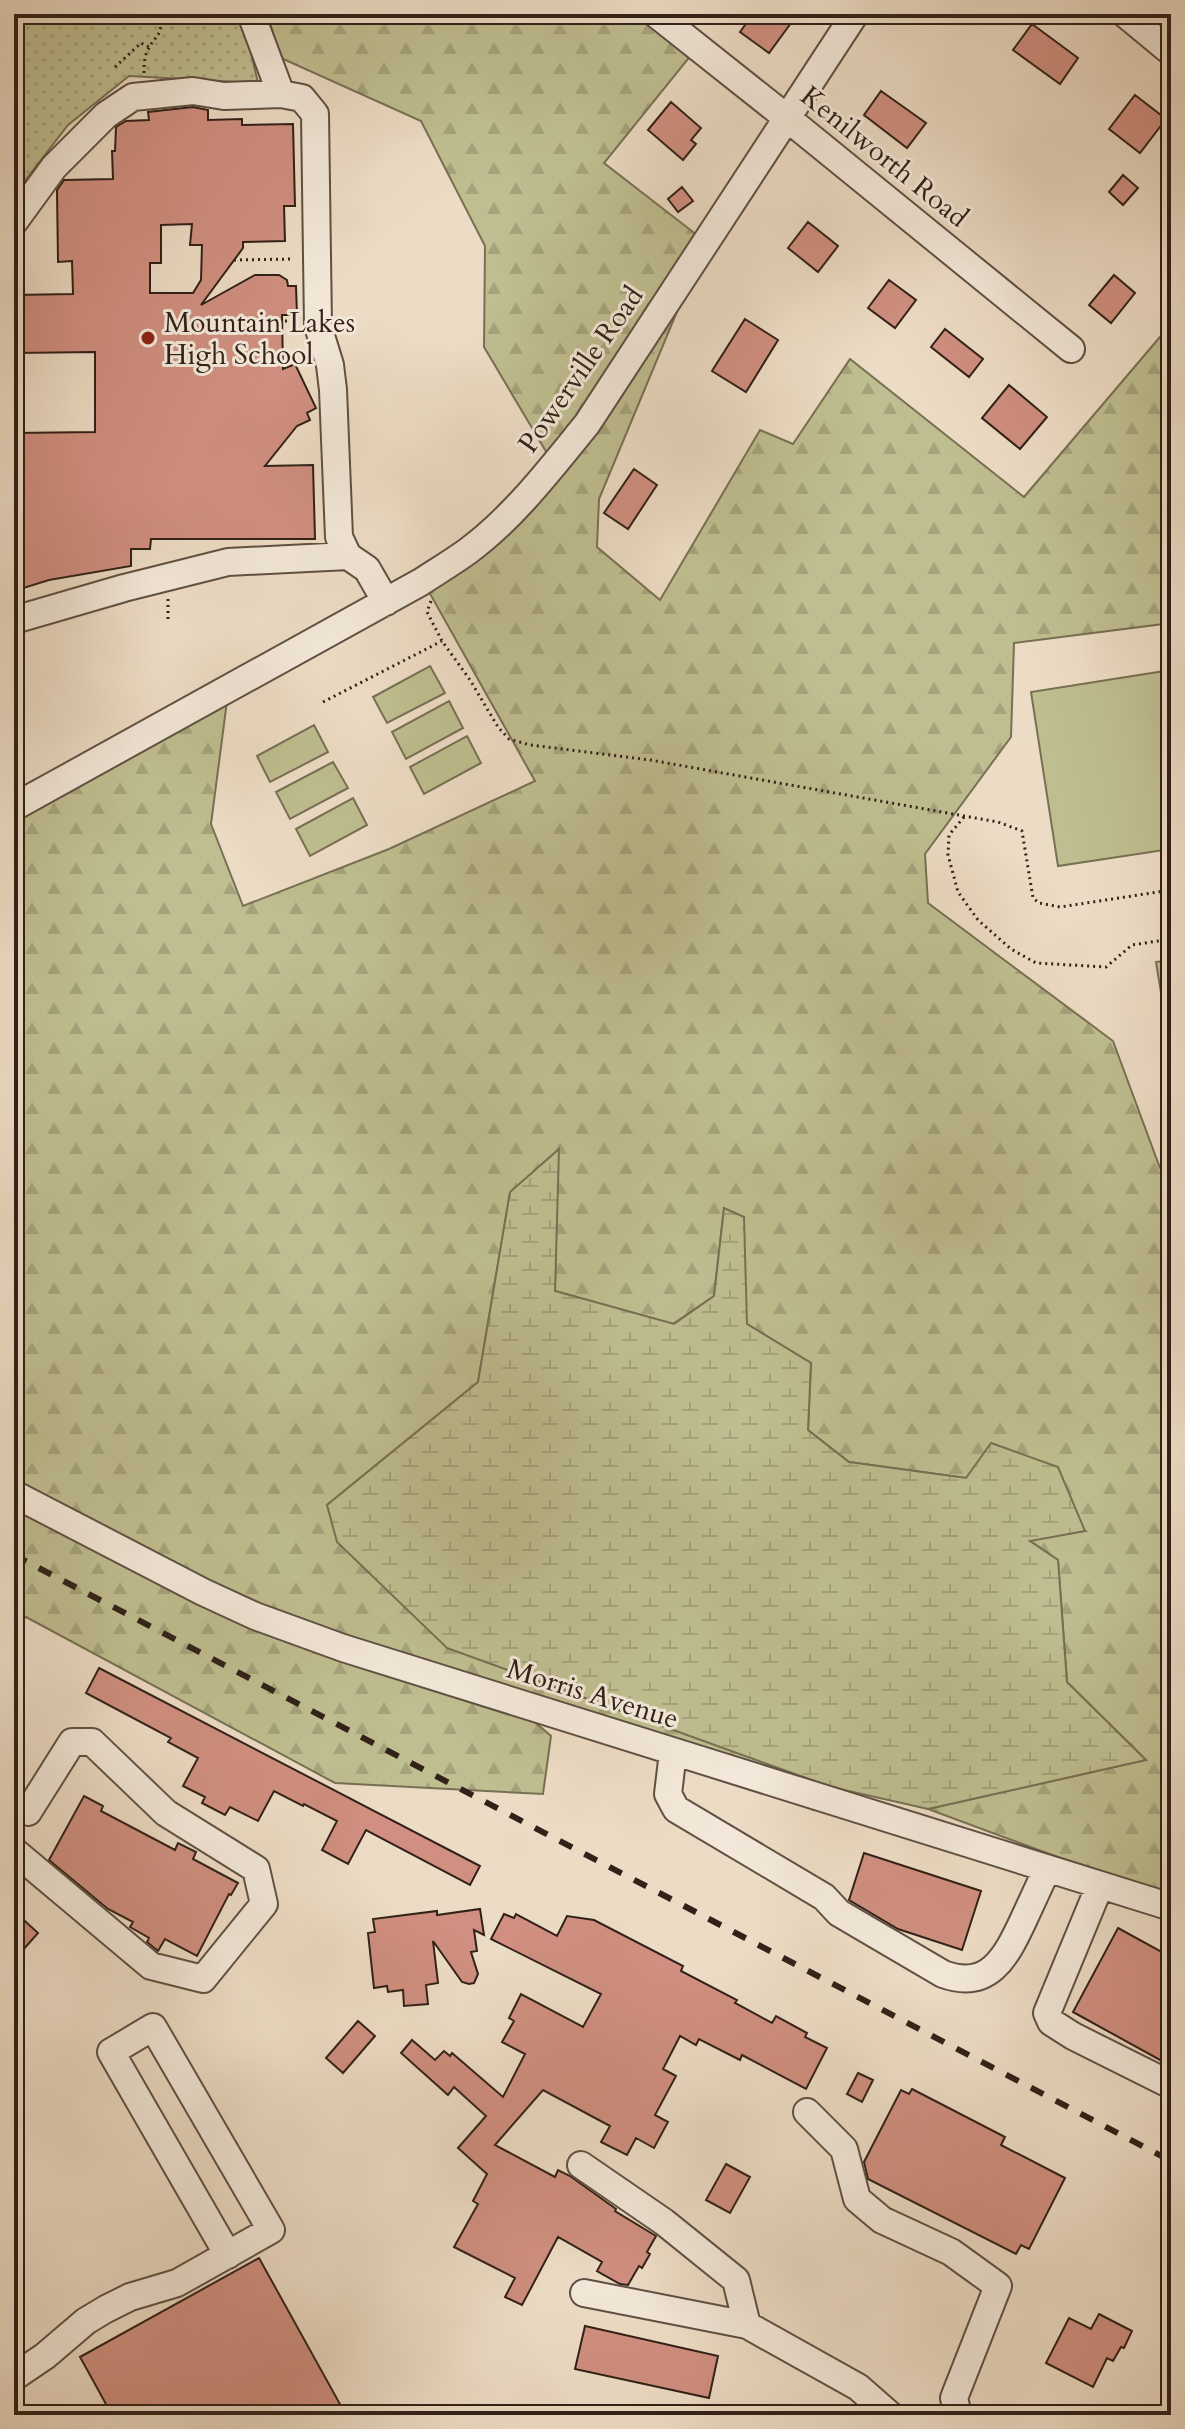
<svg xmlns="http://www.w3.org/2000/svg" width="1185" height="2429" font-family="Cardo,serif">
  <style>
    .green { fill: #bfbe90; stroke: #787054; stroke-width: 2 }
    .forest { fill: url(#forest-firs); stroke: #787054; stroke-width: 2 }
    .wetland { fill: url(#wetland-marsh); stroke: #787054; stroke-width: 2 }
    .park { fill: url(#park-dots); stroke: #787054; stroke-width: 2 }
    .building { fill: #d08f80; stroke: #312118; stroke-width: 2; fill-rule: evenodd }
    .lines { fill: none; stroke-linecap: round; stroke-linejoin: round }
    .minor-casing { stroke: #605043; stroke-width: 30 }
    .path { stroke: #312118; stroke-width: 3; stroke-dasharray: 2 4; stroke-linecap: butt }
    .minor { stroke: #f3e8d9; stroke-width: 26 }
    .rail { stroke: #312118; stroke-width: 6; stroke-dasharray: 14 14; stroke-linecap: butt }
    .poi-dot { fill: #8f2418; stroke: #f3e8d9; stroke-width: 3 }
    .labels { text-anchor: middle; stroke-width: 6; stroke-linejoin: round; paint-order: stroke }
    .street-label { font-size: 28px; fill: #312118; stroke: #f3e8d9 }
    .poi-label { font-size: 28px; fill: #312118; stroke: #f3e8d9; text-anchor: start }
  </style>
  <defs>
    <pattern id="forest-firs" width="22" height="20" patternUnits="userSpaceOnUse" patternTransform="scale(2)"><rect width="22" height="20" fill="#bfbe90"/><path d="M5 1l3.5 6h-7zM16 11l3.5 6h-7z" fill="#a5a37b"/></pattern>
    <pattern id="wetland-marsh" width="20" height="14" patternUnits="userSpaceOnUse" patternTransform="scale(2)"><rect width="20" height="14" fill="#bfbe90"/><path d="M1 5h8M5 5V1M11 12h8M15 12V8" fill="none" stroke="#a5a37b"/></pattern>
    <pattern id="park-dots" width="8" height="8" patternUnits="userSpaceOnUse" patternTransform="scale(2)"><rect width="8" height="8" fill="#bfbe90"/><path d="M2 2h.1M6 6h.1" fill="none" stroke="#a5a37b" stroke-width="1.8" stroke-linecap="round"/></pattern>
  </defs>
  <rect width="100%" height="100%" fill="#eddcc5"/>
  <filter id="stains"><feTurbulence type="fractalNoise" baseFrequency=".0025" numOctaves="4"/><feColorMatrix values="0 0 0 0 .2 0 0 0 0 .09 0 0 0 0 .02 0 0 0 .5 -.17"/></filter>
  <radialGradient id="worn" r=".72"><stop offset=".6" stop-color="#630" stop-opacity="0"/><stop offset="1" stop-color="#630" stop-opacity=".3"/></radialGradient>
  <path class="green" d="M430,666L445,693L387,723L373,697Z
    M1171,670V849L1058,866L1031,692Z
    M449,701L463,728L406,759L392,732Z
    M314,725L328,752L270,782L257,756Z
    M467,736L481,763L424,794L410,767Z
    M333,762L348,788L290,819L276,792Z
    M353,798L367,825L310,856L296,829Z
    M1171,960V1054L1156,962Z"/>
  <path class="forest" d="M267,14H652L696,49L604,163L706,242L599,499L597,547L660,600L760,430L793,444L850,359L1024,497L1171,324V623L1014,643L1011,737L925,854L928,903L1113,1041L1160,1168L1171,1173V1899L928,1809L1146,1760L1067,1682L1058,1560L1029,1540L1085,1531L966,1478L849,1462L808,1430L811,1363L747,1324L724,1209L714,1296L673,1324L555,1291L558,1150L510,1193L478,1382L327,1505L447,1648L831,1787L814,1810L497,1690L551,1736L543,1794L335,1783L26,1617L14,1623V1325L16,1321L14,1319V809L227,701L211,824L243,906L389,849L535,781L428,590L557,470L484,347L485,246L421,121L281,58Z"/>
  <path class="wetland" d="M559,1149L555,1291L674,1324L714,1296L724,1208L744,1217L747,1324L811,1363L808,1430L849,1462L966,1478L991,1443L1058,1467L1085,1531L1030,1541L1058,1560L1067,1682L1146,1760L928,1809L831,1787L447,1648L337,1542L327,1505L478,1382L510,1192Z"/>
  <path class="park" d="M14,14H242L258,83L129,76L68,125L14,195Z"/>
  <path class="building" d="M753,14H779L791,23L769,53L740,32Z
    M1032,24L1078,58L1060,84L1013,50Z
    M881,91L926,123L907,148L864,115Z
    M1135,95L1166,119L1140,153L1109,129Z
    M671,102L701,128L691,140L696,144L683,160L648,130Z
    M193,107L208,110V120L242,119V125L293,124L295,206H284L285,241L243,242V248L201,305L255,275H279L287,280L288,286H296L297,315H282L283,369L295,364L316,408L307,413L310,420L297,426L265,466L313,465L315,539H151L150,549H131V566L49,580L14,591V433L95,432V352L14,353V295L73,294L72,261L58,262L57,190L64,180L113,179L112,151H115L116,127L126,121L149,120L148,112ZM192,224L190,245H202L201,280L193,293H150V263H161V225Z
    M1123,175L1138,188L1123,205L1109,192Z
    M682,187L693,201L678,212L668,199Z
    M808,222L838,246L818,272L788,248Z
    M1114,275L1135,293L1111,323L1089,305Z
    M889,280L916,300L895,328L868,308Z
    M745,319L778,340L746,392L712,371Z
    M945,329L983,359L969,377L931,347Z
    M1009,385L1047,417L1020,449L982,418Z
    M634,469L657,485L628,529L604,513Z
    M99,1668L480,1866L470,1885L366,1830L348,1864L322,1850L337,1821L304,1804L303,1806L274,1791L258,1821L230,1807L225,1815L202,1803L205,1797L183,1786L198,1758L168,1742L171,1738L86,1693Z
    M84,1796L103,1806L101,1811L175,1850L178,1843L196,1852L193,1859L238,1883L231,1895L229,1894L197,1956L165,1939L158,1951L147,1942L149,1938L130,1927L133,1922L108,1909L49,1860Z
    M864,1853L981,1891L962,1950L898,1929L849,1900Z
    M480,1909L484,1935L474,1930L477,1951L471,1952L478,1974L474,1983L469,1984L462,1982L433,1941L438,1983L426,1985L428,2004L404,2006L403,1990L388,1992L387,1986L374,1988L368,1933L375,1932L373,1919L437,1911V1915Z
    M14,1911L38,1933L14,1960Z
    M504,1914L514,1918L516,1914L557,1936L567,1916L594,1920L683,1966L681,1971L737,2000L735,2003L772,2023L776,2016L807,2033L805,2037L827,2048L806,2089L742,2055L740,2060L699,2039L696,2045L680,2036L663,2069L676,2076L655,2115L668,2122L654,2148L636,2138L627,2155L601,2142L610,2126L543,2090L495,2145L555,2177L558,2170L570,2176L616,2209L615,2211L656,2236L647,2252L650,2254L642,2268L639,2266L628,2285L620,2284L597,2271L602,2262L558,2237L522,2305L505,2297L515,2278L454,2247L478,2204L473,2201L487,2174L458,2148L486,2116L454,2087L448,2095L401,2053L412,2040L435,2060L444,2051L450,2056L452,2053L503,2097L525,2054L502,2042L514,2021L509,2018L521,1994L583,2027L601,1994L491,1939Z
    M1118,1928L1171,1957V2066L1073,2012Z
    M358,2021L375,2036L343,2073L326,2058Z
    M858,2073L873,2080L862,2102L847,2094Z
    M912,2089L1005,2137L1001,2145L1065,2178L1029,2249L1021,2245L1016,2254L868,2179L864,2162L901,2090L909,2094Z
    M726,2164L750,2177L730,2213L706,2200Z
    M259,2258L346,2415H112L80,2357Z
    M1099,2314L1132,2331L1124,2348L1121,2347L1113,2361L1107,2358L1093,2387L1046,2363L1069,2318L1091,2329Z
    M585,2326L718,2356L709,2398L575,2369Z"/>
  <g class="lines">
    <defs>
      <path id="minor" d="M251,14L281,94
        M656,14L787,118L1071,349
        M1125,14L1171,52
        M14,222L54,167L106,115L133,97L193,91L224,96L281,94L302,98L315,114L318,326L330,365L333,390L339,537L348,556
        M14,620L124,588L228,562L348,556L367,569L386,602
        M14,807L421,582C436,572 453,562 468,551C514,517 551,468 587,424L855,14
        M14,1494L203,1592L255,1616L343,1648L1171,1907
        M673,1752L668,1794L676,1809L824,1897L839,1913L943,1974C989,1991 1006,1957 1023,1921C1031,1904 1039,1886 1047,1869
        M14,1802L28,1812L72,1742H92L166,1813L256,1869L264,1904L203,1979L151,1966L14,1851
        M1100,1885L1047,2013L1051,2022L1073,2036L1171,2085
        M807,2112L844,2149L857,2199L882,2220L951,2252L998,2286L954,2398L958,2415
        M581,2165L664,2222L736,2280L747,2325
        M584,2293L747,2325L858,2387L890,2415
        M14,2377L45,2356L86,2321L106,2309L130,2297L177,2283L271,2230L153,2027L111,2052L228,2255"/>
    </defs>
    <use href="#minor" class="minor-casing"/>
    <path class="path" d="M115,67L141,43L149,47
      M144,73C144,66 144,58 147,52C154,35 165,36 159,14
      M234,260L294,259
      M279,321H295
      M431,601L427,612L442,641L470,680L498,727L509,739L530,745L650,760L998,822L1022,831L1033,898L1039,903L1060,907L1171,890
      M168,619V599
      M323,702L442,641
      M964,817L949,835L948,855L958,892L978,920L1011,949L1036,963L1106,967L1132,945L1171,939"/>
    <use href="#minor" class="minor"/>
    <path class="rail" d="M14,1555L1171,2161"/>
  </g>
  <circle class="poi-dot" cx="148" cy="338" r="8"/>
  <g class="labels">
    <g class="street-label">
      <text transform="translate(885 156) rotate(39)" y="10">Kenilworth Road</text>
      <text transform="translate(580 369) rotate(-55)" y="10">Powerville Road</text>
      <text transform="translate(593 1693) rotate(17)" y="10">Morris Avenue</text>
    </g>
    <g class="poi-label">
      <text x="164" y="332">Mountain Lakes<tspan x="164" dy="32">High School</tspan></text>
    </g>
  </g>
  <rect width="1185" height="2429" fill="none" stroke="#eddcc5" stroke-width="48"/>
  <rect x="16" y="16" width="1153" height="2397" fill="none" stroke="#312118" stroke-width="4"/>
  <rect x="24" y="24" width="1137" height="2381" fill="none" stroke="#312118" stroke-width="2"/>
  <rect width="100%" height="100%" filter="url(#stains)"/>
  <rect width="100%" height="100%" fill="url(#worn)"/>
</svg>
